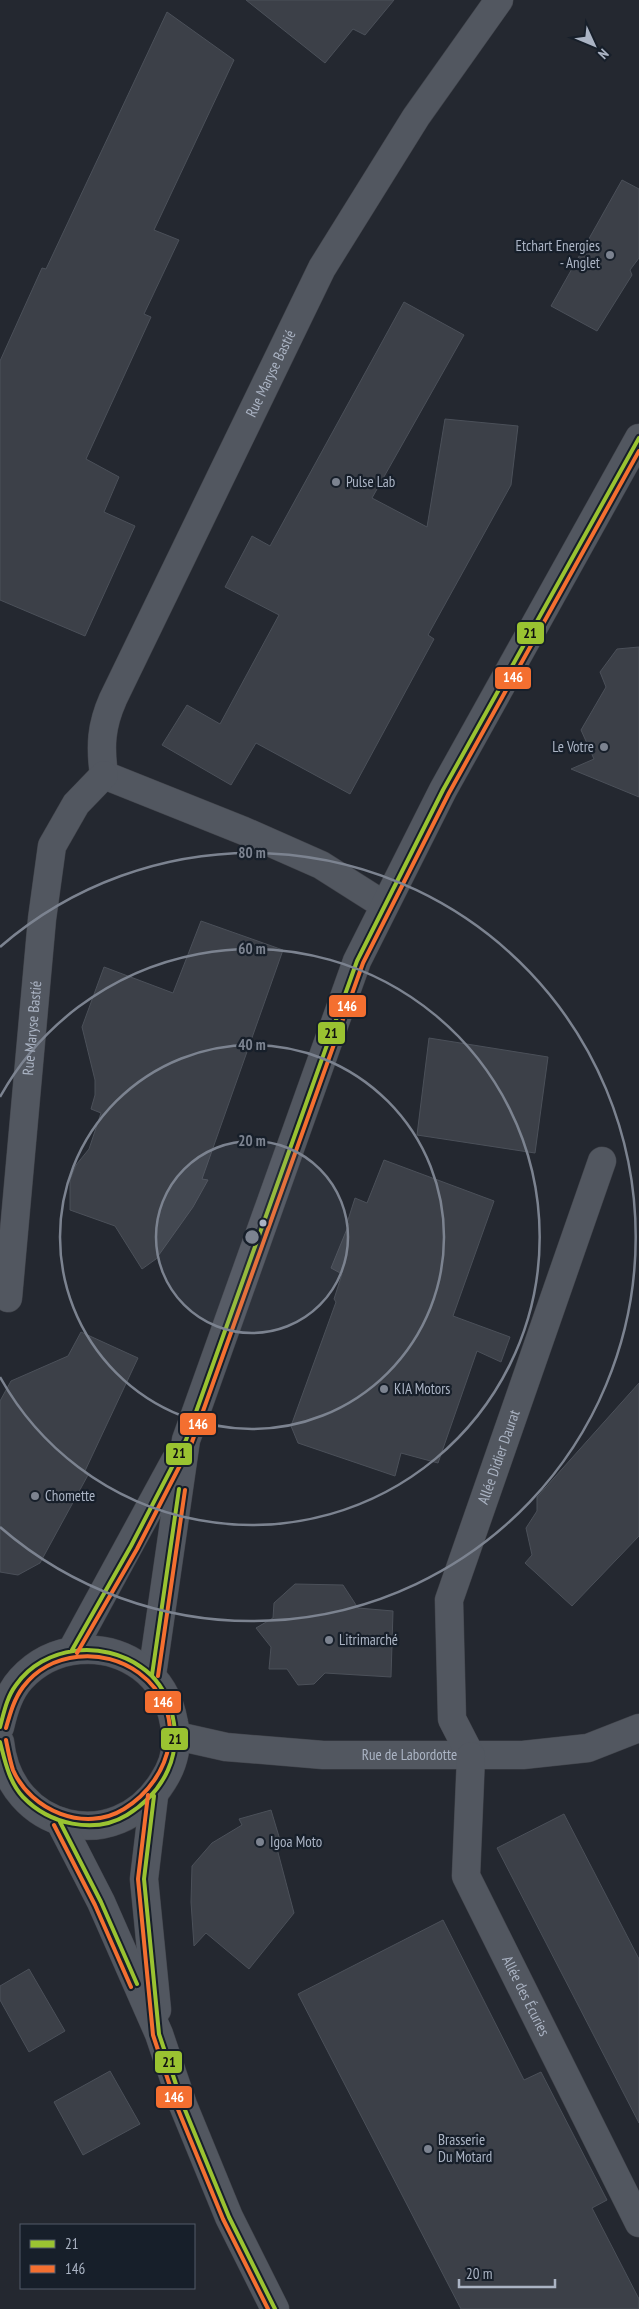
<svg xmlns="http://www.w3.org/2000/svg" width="639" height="2309" font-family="'PT Sans Narrow',sans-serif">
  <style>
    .building { fill: #3c4048; stroke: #4b5059 }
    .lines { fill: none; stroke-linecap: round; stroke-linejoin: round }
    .minor-casing { stroke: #40434a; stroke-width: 29 }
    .minor { stroke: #525760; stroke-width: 28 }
    .bus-1-casing { stroke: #171f2a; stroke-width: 8 }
    .bus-2-casing { stroke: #171f2a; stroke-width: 8 }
    .bus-1 { stroke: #9ac331; stroke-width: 4 }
    .bus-2 { stroke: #f46f30; stroke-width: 4 }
    .ring { fill: none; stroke: #7c8390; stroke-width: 2.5 }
    .poi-dot { fill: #7c8390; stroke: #171f2a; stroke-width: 2 }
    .bus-dot { fill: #abb4c4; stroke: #171f2a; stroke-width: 2 }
    .labels { text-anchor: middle; stroke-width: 4.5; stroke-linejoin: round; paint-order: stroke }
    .poi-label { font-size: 15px; fill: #abb4c4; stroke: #171f2a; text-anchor: start }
    .street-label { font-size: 15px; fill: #abb4c4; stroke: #171f2a }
    .centre { fill: #7c8390; stroke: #171f2a; stroke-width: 2.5 }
    .ring-label { font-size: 15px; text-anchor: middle; font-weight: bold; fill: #7c8390; stroke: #171f2a; stroke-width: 4.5; stroke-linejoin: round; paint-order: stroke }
    .line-badge { stroke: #171f2a; stroke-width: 2 }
    .badge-label { font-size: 14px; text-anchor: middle; font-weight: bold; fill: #fff }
    .pale-badge-label { font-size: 14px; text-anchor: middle; font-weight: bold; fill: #111 }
  </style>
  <rect width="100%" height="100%" fill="#242830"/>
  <path class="building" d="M246,0H394L365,35L353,29L325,63Z
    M167,12L234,60L154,230L179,240L144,314L151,317L86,459L119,477L104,512L135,526L85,636L0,600V361L42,268L46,269Z
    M622,180L639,189V258L630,270L632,275L597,331L551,306Z
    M404,302L464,335L372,498L427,527L445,419L518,426L511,485L428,635L434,639L350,794L256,743L231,785L162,745L187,705L220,724L279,615L225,587L252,536L270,546Z
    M639,647V797L571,769L594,759L581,730L606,687L600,672L617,649Z
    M201,921L283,950L202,1179L208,1180L193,1207L156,1259L142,1269L115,1226L70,1210V1180L76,1165L89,1149L101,1113L91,1109L95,1095V1080L82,1027L104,967L173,993Z
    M429,1038L548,1057L535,1153L417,1135Z
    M384,1160L494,1201L453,1316L510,1337L501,1362L477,1351L438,1463L401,1453L395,1476L298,1443L291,1426L336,1302L334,1299L342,1274L331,1268L349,1224L347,1223L355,1198L367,1203Z
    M81,1332L138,1358L84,1473L88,1475L40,1563L18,1575L0,1572V1401L11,1381L68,1356Z
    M639,1383V1536L572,1606L525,1563L532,1555L526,1528L537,1511V1497Z
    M295,1584L343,1585L358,1608L393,1611L391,1677L325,1673L314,1684L298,1685L287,1669H269L271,1647L256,1628L273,1618L274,1603Z
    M271,1810L280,1840L275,1841L294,1913L249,1969L206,1933L194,1946L191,1902L192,1866L212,1843L242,1825L239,1819Z
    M564,1814L639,1959V2123L497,1848Z
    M443,1920L524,2080L541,2072L607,2200L592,2208L639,2299V2309H461L298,1994Z
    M29,1969L65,2031L29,2052L0,2000V1986Z
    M110,2071L140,2124L83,2155L54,2102Z"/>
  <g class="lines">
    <defs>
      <g id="minor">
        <path id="s1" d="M384,905L321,865L244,831L104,775C100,746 101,726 113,699L322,268L416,117L499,0"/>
        <path id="s2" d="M8,1298L42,919L52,846L76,804L104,775"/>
        <path d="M72,1650L175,1461"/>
        <path d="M152,1675L186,1440L357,961L443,790L639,438"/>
        <path d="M0,1727C4,1710 9,1692 21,1679C52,1645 104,1640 141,1667C160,1681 170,1700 174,1723C179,1743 174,1764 163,1781C116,1857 9,1831 0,1742"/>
        <path id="s3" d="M177,1736L226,1747L323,1755H523L588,1748L639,1728"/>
        <path id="s4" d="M471,1756L452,1719L449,1600L602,1161"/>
        <path id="s5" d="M471,1756L466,1876L639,2223"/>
        <path d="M154,1796L144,1879L157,2010"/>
        <path d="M60,1822L101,1902L159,2034L183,2105L229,2217L275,2309"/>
      </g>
    </defs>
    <use href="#minor" class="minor-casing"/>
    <use href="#minor" class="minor"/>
    <defs>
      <path id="bus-1" d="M72,1650L131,1546L186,1440L357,961L443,790L639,438
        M152,1675L179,1489
        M0,1727C4,1712 7,1697 16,1685C44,1645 103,1640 141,1667C156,1677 166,1693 171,1710C184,1754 164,1792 127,1815C94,1835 49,1824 23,1797C9,1782 5,1761 0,1742
        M154,1796L144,1879L159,2034L183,2105L229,2217L275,2309
        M60,1822L101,1902L137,1984"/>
      <path id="bus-2" d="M77,1653L137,1549L192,1442L363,963L449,793L639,451
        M158,1676L185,1490
        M6,1740C8,1750 10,1761 13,1770C31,1811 85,1833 124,1809C173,1779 190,1711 139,1673C104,1647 50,1651 23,1687C14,1699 10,1714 6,1728
        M148,1795L138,1879L153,2035L177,2107L223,2219L268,2309
        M54,1825L95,1905L131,1987"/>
    </defs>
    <use href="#bus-1" class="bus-1-casing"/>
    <use href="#bus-2" class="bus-2-casing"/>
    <use href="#bus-1" class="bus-1"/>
    <use href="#bus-2" class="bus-2"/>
  </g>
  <circle cx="252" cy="1237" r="96" fill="#7c8390" fill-opacity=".12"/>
  <g class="ring">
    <circle cx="252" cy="1237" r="96"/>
    <circle cx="252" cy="1237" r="192"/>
    <path d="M0 1097A288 288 0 1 1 0 1377"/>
    <path d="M0 947A384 384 0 1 1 0 1527"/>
  </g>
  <g class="poi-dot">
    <circle cx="610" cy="255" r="5"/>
    <circle cx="336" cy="482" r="5"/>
    <circle cx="604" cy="747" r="5"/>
    <circle cx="384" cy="1389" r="5"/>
    <circle cx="35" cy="1496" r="5"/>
    <circle cx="329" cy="1640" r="5"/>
    <circle cx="260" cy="1842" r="5"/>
    <circle cx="428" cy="2149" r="5"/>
  </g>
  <circle class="bus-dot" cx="263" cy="1223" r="4.5"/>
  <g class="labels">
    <g class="poi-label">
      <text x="600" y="251" text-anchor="end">Etchart Energies<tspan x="600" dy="17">- Anglet</tspan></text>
      <text x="346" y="487">Pulse Lab</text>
      <text x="594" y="752" text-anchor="end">Le Votre</text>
      <text x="394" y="1394">KIA Motors</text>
      <text x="45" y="1501">Chomette</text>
      <text x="339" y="1645">Litrimarché</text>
      <text x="270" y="1847">Igoa Moto</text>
      <text x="438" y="2145">Brasserie<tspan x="438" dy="17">Du Motard</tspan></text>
    </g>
    <g class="street-label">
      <text dy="5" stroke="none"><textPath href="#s1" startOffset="749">Rue Maryse Bastié</textPath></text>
      <text dy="5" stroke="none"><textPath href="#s2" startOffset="271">Rue Maryse Bastié</textPath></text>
      <text dy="5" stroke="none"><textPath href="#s4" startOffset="312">Allée Didier Daurat</textPath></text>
      <text dy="5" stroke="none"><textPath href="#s3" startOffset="234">Rue de Labordotte</textPath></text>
      <text dy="5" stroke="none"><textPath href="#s5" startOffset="254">Allée des Écuries</textPath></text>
    </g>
  </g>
  <circle cx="252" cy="1237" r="8" class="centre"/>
  <g class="ring-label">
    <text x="252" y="858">80 m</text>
    <text x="252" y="954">60 m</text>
    <text x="252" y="1050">40 m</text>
    <text x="252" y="1146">20 m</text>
  </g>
  <g class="line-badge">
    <rect x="516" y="621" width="29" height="24" rx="5" fill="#9ac331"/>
    <rect x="494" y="666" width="38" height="24" rx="5" fill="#f46f30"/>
    <rect x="328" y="994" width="39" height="24" rx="5" fill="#f46f30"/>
    <rect x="317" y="1021" width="29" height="24" rx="5" fill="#9ac331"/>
    <rect x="179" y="1412" width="38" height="24" rx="5" fill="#f46f30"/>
    <rect x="165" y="1442" width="28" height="24" rx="5" fill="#9ac331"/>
    <rect x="144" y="1690" width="38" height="24" rx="5" fill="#f46f30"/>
    <rect x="160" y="1727" width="29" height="24" rx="5" fill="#9ac331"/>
    <rect x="154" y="2050" width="29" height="24" rx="5" fill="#9ac331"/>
    <rect x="155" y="2085" width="38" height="24" rx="5" fill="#f46f30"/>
  </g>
  <g class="badge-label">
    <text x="513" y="682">146</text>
    <text x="347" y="1011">146</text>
    <text x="198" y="1429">146</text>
    <text x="163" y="1707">146</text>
    <text x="174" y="2102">146</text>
  </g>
  <g class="pale-badge-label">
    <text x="530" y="638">21</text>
    <text x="331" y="1038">21</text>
    <text x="179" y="1458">21</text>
    <text x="175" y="1744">21</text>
    <text x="169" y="2067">21</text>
  </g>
  <rect x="20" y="2224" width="175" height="65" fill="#171f2a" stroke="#525b68"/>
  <rect x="30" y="2240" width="25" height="8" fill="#9ac331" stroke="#525b68"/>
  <text x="65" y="2249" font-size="15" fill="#abb4c4">21</text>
  <rect x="30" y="2265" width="25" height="8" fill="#f46f30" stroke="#525b68"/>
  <text x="65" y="2274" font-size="15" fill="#abb4c4">146</text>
  <g transform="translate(594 45) rotate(134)" stroke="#171f2a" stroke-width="4" paint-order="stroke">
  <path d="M0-4L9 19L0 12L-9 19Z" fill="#abb4c4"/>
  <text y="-8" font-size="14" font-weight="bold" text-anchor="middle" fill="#abb4c4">N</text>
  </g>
  <path d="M459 2279v8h96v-8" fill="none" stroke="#abb4c4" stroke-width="2.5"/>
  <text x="466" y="2279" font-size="15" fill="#abb4c4" stroke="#171f2a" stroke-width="4" paint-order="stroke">20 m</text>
</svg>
